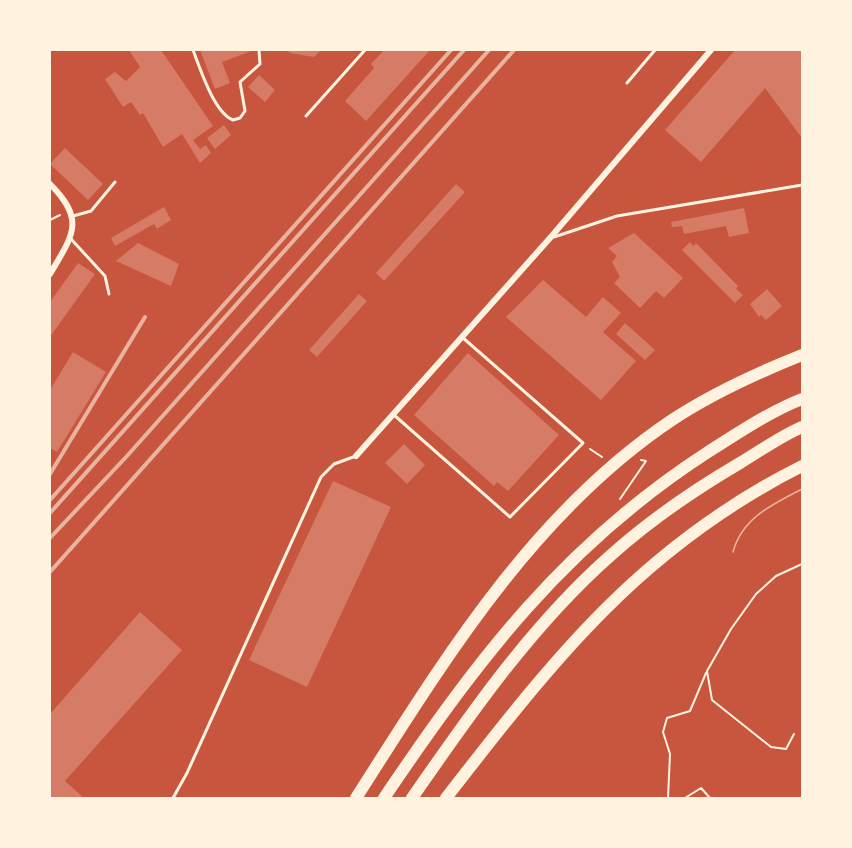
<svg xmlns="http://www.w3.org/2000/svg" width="852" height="848" font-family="'Source Sans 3',sans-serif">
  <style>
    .building { fill: #d67c66 }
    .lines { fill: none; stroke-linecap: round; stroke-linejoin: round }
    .path { stroke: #fff3e0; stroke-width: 2 }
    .service { stroke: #fff3e0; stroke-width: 3 }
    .minor { stroke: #fff3e0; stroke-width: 6 }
    .motorway { stroke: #fff3e0; stroke-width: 12 }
    .tram { stroke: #e9b49f; stroke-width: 1.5 }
    .rail { stroke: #e9b49f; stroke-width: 4 }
  </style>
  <rect width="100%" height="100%" fill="#c8553d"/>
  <path class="building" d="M129,50H161L213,126L193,140L200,149L206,145L211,153L200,163L182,134L163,147L143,113L140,115L131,102L123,107L105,79L115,72L126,81L140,67Z
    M200,50H254L222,62L230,83L215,89Z
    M286,50H321L314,57L290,53Z
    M384,50H430L366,121L345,101L374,68L371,64Z
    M735,50H802V138L765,88L701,162L665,130Z
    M259,75L275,90L265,102L248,87Z
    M224,125L231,135L215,149L207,138Z
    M65,148L103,184L88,200L50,164Z
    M456,184L465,192L384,281L376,273Z
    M164,207L171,220L157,229L154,224L115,246L111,238Z
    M744,208L749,233L729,237L726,226L684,234L682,226L672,227L671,222Z
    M634,233L683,278L664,298L656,291L640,308L614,283L620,277L612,262L617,256L608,248Z
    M690,242L693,246L696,243L738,286L736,289L743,295L735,303L682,250Z
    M138,243L179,264L171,286L116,261Z
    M78,263L95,274L50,337V302Z
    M543,280L586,317L603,297L621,313L603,332L636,361L601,400L506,317Z
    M767,289L782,306L766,320L761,315L759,317L750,304Z
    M359,294L367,301L317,357L309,350Z
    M625,323L655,350L645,360L616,334Z
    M73,352L106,372L57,452L50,448V390Z
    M468,353L559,435L508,491L497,482L494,486L414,415Z
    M404,444L425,465L407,484L385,463Z
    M333,481L391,507L307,687L249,660Z
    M140,612L182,650L65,781L84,798H50V714Z"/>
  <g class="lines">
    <path class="path" d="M50,220L60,215
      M590,449L602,457
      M620,499L646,461L641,460
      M794,734L786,749L771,747L712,700L707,671L731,629L756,594L776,576L802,564
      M668,798L670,754L663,732L667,718L690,711L706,673
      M685,798L701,788L710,798"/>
    <path class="service" d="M193,50C200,68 214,113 233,120L240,118L245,111L240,82L260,64L259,50
      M627,83L655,50
      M306,116L365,50
      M73,216L91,211L115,182
      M554,237L617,216L802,185
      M71,239L105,276L109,294
      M394,415L510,517L583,443L462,337
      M173,798L187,773L321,477L334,464L356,456"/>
    <path class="minor" d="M50,184C86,220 73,235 50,274
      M356,456L550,238L711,50"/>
    <path class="motorway" d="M356,798C444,660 533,513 672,420C713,393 757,373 802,355
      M384,798C478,659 564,545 708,452C738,433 769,412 802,399
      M412,798C471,713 532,625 610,556C650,520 694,490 740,463C760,451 781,436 802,427
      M446,798C554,659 641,547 802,466"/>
    <path class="tram" d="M733,552C742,518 773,504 802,489"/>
    <path class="rail" d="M50,474L145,317
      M50,500L451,50
      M50,513L464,50
      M50,538L127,456L489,50
      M50,572L514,50"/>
  </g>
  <rect width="852" height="848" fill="none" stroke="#fff3e0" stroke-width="102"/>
</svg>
